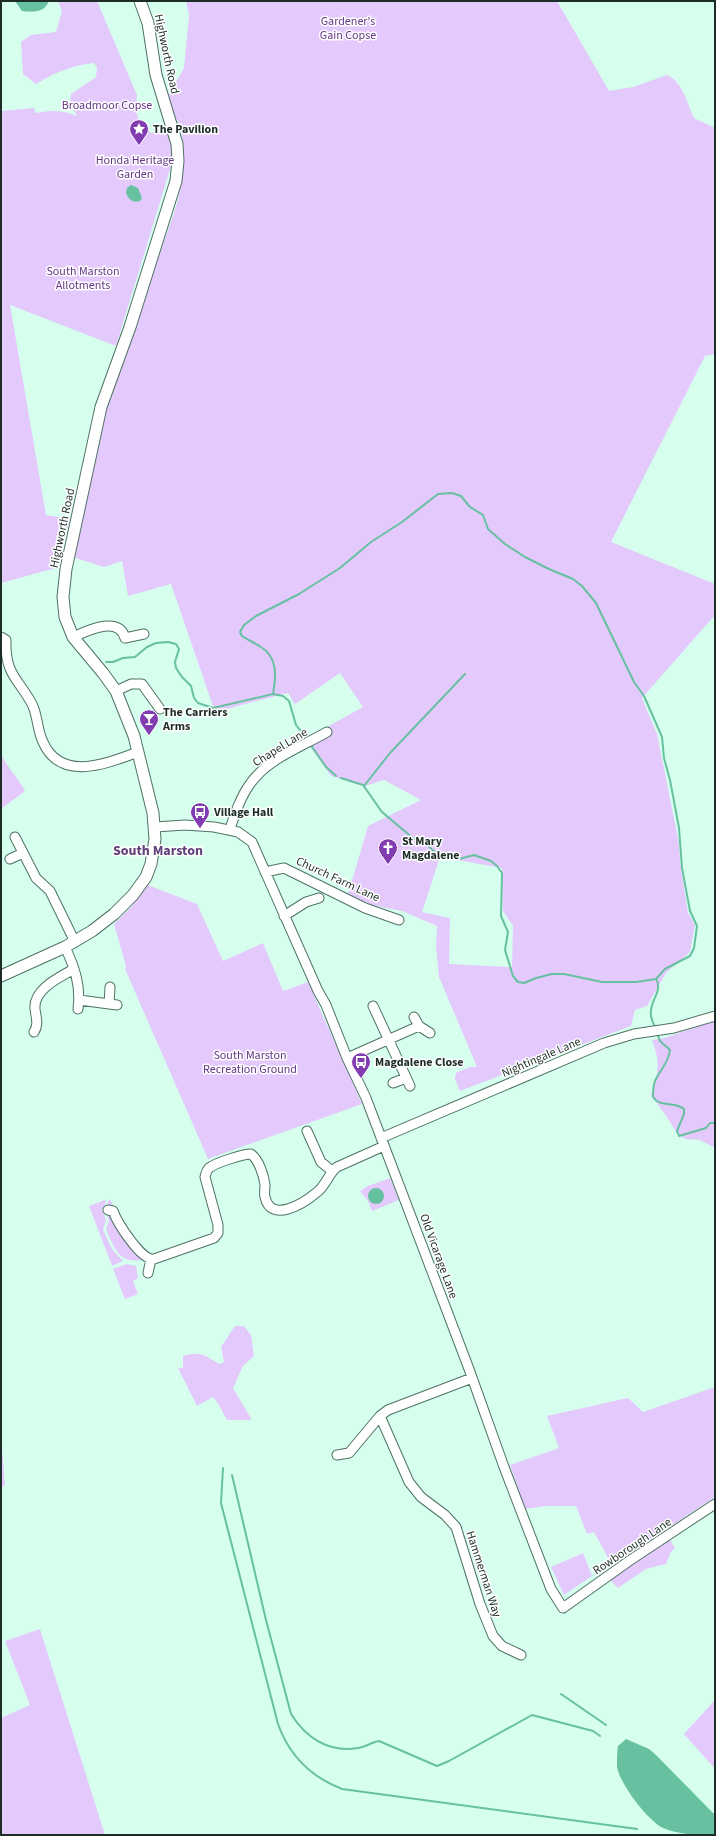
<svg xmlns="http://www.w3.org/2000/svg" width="716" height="1836" font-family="'Source Sans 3',sans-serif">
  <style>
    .green { fill: #e4c9fd; fill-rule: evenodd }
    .water { fill: #67c1a0 }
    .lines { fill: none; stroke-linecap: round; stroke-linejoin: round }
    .stream { stroke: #67c1a0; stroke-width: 2 }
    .minor-casing { stroke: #4e7264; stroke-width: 11 }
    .tertiary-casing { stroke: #4e7264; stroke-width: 13 }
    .minor { stroke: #fff; stroke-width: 9 }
    .tertiary { stroke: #fff; stroke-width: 11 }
    .labels { text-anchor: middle; stroke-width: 3; stroke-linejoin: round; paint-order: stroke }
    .park-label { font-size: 12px; fill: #643685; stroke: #fff }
    .street-label { font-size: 12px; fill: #1d2c26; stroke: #fff }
    .poi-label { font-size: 12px; font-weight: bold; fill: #1d2c26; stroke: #fff; text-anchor: start }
    .quarter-label { font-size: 14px; font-weight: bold; fill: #61407b; stroke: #fff }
  </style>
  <rect width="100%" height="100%" fill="#d6ffee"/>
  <path class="green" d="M58,1H97L137,95L136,110L139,121L151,133L168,127L172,154L171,166L116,346L10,305L46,515L70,519L56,568L1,583V111L34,108L36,113C51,110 63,110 77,116L70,104L71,94L96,77L97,68L94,63C71,66 56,72 36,84L23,74L21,42L31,35L56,32L62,11Z
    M186,1H557L609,91L633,87L667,75C683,82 687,103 694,118L715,128V354L705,356L611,542L715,584V615L642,698L657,734L679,843L680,861L688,913L695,925L690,952L666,973L647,1006L635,1010L631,1026L460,1091L455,1079L456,1073L470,1067H477L439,977L436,947L437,926L402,911L372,905L348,894L368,826L421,800L384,780L365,786L331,776L305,739L363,707L340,673L295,704L288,693L215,712L171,584L128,596L122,561L104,567L72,557L98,429L175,210C182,187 188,147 179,125C175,113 170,111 167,97L184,68L189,15ZM440,857L502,868L503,911L513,926L512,967L449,964L450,918L422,912Z
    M1,753C6,767 18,777 25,791L1,809Z
    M145,884L197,904L223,961L263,943L283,991L308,982L362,1104L208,1159L125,969L126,966L114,924L133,905Z
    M715,1021V1148L700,1140L686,1139L678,1135L667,1117L651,1095C658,1073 661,1063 652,1040L664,1038Z
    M390,1178L399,1200L372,1211L368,1201L360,1191L368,1186Z
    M110,1199L114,1207L106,1213C112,1217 116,1225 118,1230C122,1241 136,1251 144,1259C120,1266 114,1248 106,1229L109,1220C105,1211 104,1207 110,1199Z
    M105,1200L106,1202L102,1210L106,1220L103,1230L112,1249L123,1261L112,1266L89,1206Z
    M126,1264L136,1266L138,1278L133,1281L138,1294L125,1299L113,1269Z
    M235,1326H244L251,1335L254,1356L243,1366L233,1388L252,1420H227L219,1405L213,1397L197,1406L178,1368H183V1356C200,1351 205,1355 219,1364L224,1362L221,1347Z
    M715,1387V1497L612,1565L594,1532L587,1534L576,1506H546L525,1509L510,1465L559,1448L547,1416L628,1398L643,1412Z
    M1,1435L5,1485L1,1488Z
    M670,1540L675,1548L671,1552L666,1564L646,1569L618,1588L609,1579Z
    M583,1553L592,1576L564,1595L551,1567Z
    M40,1629L105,1835H1V1718L30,1705L5,1641Z
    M715,1700V1769L684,1734Z"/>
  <path class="water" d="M15,1H49C44,13 34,12 22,11Z
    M131,185L138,188L142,198L140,201C133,203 128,200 126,192L127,188Z
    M368 1196a8 8 0 1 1 16 0a8 8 0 1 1-16 0Z
    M626,1739L649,1749L656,1755L715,1815V1835C698,1835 679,1835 663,1828C648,1821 620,1784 617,1767C617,1762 617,1751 618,1746Z"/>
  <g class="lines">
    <path class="stream" d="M106,662H113L123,658L135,657L147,647L156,643L168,642L176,644L179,649L175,662L176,668L182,677L191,686L194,698L198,703L213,708L273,694L283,696L289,701L296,725L308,740
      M273,694C276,677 278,657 261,647C255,643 248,640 242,636L240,632L244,625L256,616L299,594L340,568L371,542L402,522L438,494L452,493L461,496L470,507L483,515L488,529L505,544L525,557L549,569L573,579L582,586L596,603L634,682L644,696L662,737L664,758L670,780L679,828L682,868L690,911L697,926L694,948L690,956L665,969L656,979
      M310,744L326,767L336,776
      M341,778L363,785L382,812L414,839L426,844L437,854L459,859L474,855L491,861L497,866L502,873L501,916L508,932L505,950L513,976L518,982L524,983L536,978L552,974H564L602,982H636L656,979
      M364,786L390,753L465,674
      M655,1027C653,1023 650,1016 651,1011C651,1000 663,990 656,979
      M657,1033L660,1041L670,1050C669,1062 660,1070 655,1081C653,1086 653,1092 653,1097C660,1108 675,1101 684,1109V1114L677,1131L679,1136L706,1128L710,1123H715
      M223,1468L221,1503L278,1724C289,1755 311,1777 342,1789L637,1829
      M232,1475L266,1620L291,1714C306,1738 329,1753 358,1748C366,1747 372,1742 379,1741L437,1766L449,1761L532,1715L593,1731L600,1736
      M561,1694L606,1725"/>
    <defs>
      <path id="minor" d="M1,637L6,640C5,675 18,678 32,704C38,716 37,730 43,742C61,783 108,763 138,752
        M73,637C87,631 119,615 125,638L144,634
        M116,691L131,684H142L160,709
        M155,827L185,825L214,827L238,832L252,842L318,991L326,1005L347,1058L366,1098L469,1369L504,1467L551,1589L563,1608L629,1561L715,1504
        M230,829C235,814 240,798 250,784C267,759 301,747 327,732
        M15,837L36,878L50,891L75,942
        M10,859L23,853
        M265,872L284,868L365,908L399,920
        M284,916L306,902L319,898
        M65,947C75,968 81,986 78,1009
        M79,1000L117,1005
        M109,1004L110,987
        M373,1006L410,1086
        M414,1017L419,1026L430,1033
        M34,1032C39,1024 36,1018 35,1009C33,989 60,977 74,969
        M347,1058L419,1026
        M393,1083L406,1078
        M307,1131L321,1162L332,1171
        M381,1138L604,1043L634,1034L674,1028L715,1016
        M108,1210L113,1211C117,1222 141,1261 154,1259L214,1238L218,1233V1225L205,1177C206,1173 206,1171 209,1168C215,1163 243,1154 251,1154C259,1160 264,1176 265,1185C265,1189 264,1193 265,1197C271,1224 304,1203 316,1193C326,1186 328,1174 337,1167L384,1146
        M148,1273L151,1259
        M380,1416L409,1482L421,1497L445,1515L456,1527L480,1604L493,1636L502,1646L521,1655
        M337,1455L349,1453L380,1416L388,1410L472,1378"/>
      <path id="tertiary" d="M1,976L65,947L92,931L114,914L133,895L146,877L151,864L155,839L153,813L134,736L116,691L103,673L73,637L65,617L63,597L66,569L101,407L130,327L176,181L178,161L177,144L156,75L148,23L140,1"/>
    </defs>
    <use href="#minor" class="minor-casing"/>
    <use href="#tertiary" class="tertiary-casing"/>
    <use href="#minor" class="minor"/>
    <use href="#tertiary" class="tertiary"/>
  </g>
  <defs>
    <symbol id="sight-pin" viewBox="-11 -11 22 30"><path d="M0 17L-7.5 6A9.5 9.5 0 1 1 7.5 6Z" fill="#813db0" stroke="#fff"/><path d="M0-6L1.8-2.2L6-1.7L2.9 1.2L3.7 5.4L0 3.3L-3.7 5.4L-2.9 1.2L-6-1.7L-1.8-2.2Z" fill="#fff"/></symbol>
    <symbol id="bar-pin" viewBox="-11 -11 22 30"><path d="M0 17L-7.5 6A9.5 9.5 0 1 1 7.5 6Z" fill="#813db0" stroke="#fff"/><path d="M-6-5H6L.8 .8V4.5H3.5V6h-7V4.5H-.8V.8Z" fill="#fff"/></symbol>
    <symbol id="bus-pin" viewBox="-11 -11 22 30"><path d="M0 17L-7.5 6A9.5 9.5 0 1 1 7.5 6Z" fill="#813db0" stroke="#fff"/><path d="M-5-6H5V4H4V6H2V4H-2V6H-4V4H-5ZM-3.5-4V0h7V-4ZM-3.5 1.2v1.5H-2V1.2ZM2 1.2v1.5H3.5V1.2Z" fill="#fff"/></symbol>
    <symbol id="church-pin" viewBox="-11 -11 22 30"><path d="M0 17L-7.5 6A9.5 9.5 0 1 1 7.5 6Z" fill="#813db0" stroke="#fff"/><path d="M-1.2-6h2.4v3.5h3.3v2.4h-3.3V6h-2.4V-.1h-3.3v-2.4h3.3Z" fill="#fff"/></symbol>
  </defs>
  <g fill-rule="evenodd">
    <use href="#sight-pin" x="128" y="118" width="22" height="30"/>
    <use href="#bar-pin" x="138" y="708" width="22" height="30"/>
    <use href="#bus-pin" x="189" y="801" width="22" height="30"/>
    <use href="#church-pin" x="377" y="837" width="22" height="30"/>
    <use href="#bus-pin" x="350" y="1051" width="22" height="30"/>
  </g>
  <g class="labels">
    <g class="park-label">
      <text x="348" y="25">Gardener's<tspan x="348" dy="14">Gain Copse</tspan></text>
      <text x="107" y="109">Broadmoor Copse</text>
      <text x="135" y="164">Honda Heritage<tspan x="135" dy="14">Garden</tspan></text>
      <text x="83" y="275">South Marston<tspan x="83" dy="14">Allotments</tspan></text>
      <text x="250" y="1059">South Marston<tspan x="250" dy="14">Recreation Ground</tspan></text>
    </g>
    <g class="street-label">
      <text transform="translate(167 54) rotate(78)" y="4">Highworth Road</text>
      <text transform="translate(62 528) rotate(-78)" y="4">Highworth Road</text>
      <text transform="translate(280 747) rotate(-32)" y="4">Chapel Lane</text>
      <text transform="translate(338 879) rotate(25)" y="4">Church Farm Lane</text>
      <text transform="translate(541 1057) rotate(-23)" y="4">Nightingale Lane</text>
      <text transform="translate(439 1256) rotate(70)" y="4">Old Vicarage Lane</text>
      <text transform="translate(632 1546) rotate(-34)" y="4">Rowborough Lane</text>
      <text transform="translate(484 1574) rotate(72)" y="4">Hammerman Way</text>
    </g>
    <g class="poi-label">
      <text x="153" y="133">The Pavilion</text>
      <text x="163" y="716">The Carriers<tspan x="163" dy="14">Arms</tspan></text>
      <text x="214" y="816">Village Hall</text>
      <text x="402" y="845">St Mary<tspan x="402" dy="14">Magdalene</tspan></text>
      <text x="375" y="1066">Magdalene Close</text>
    </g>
    <g class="quarter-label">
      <text x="158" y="855">South Marston</text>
    </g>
  </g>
  <rect width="716" height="1836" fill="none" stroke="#1d2c26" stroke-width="4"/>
</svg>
